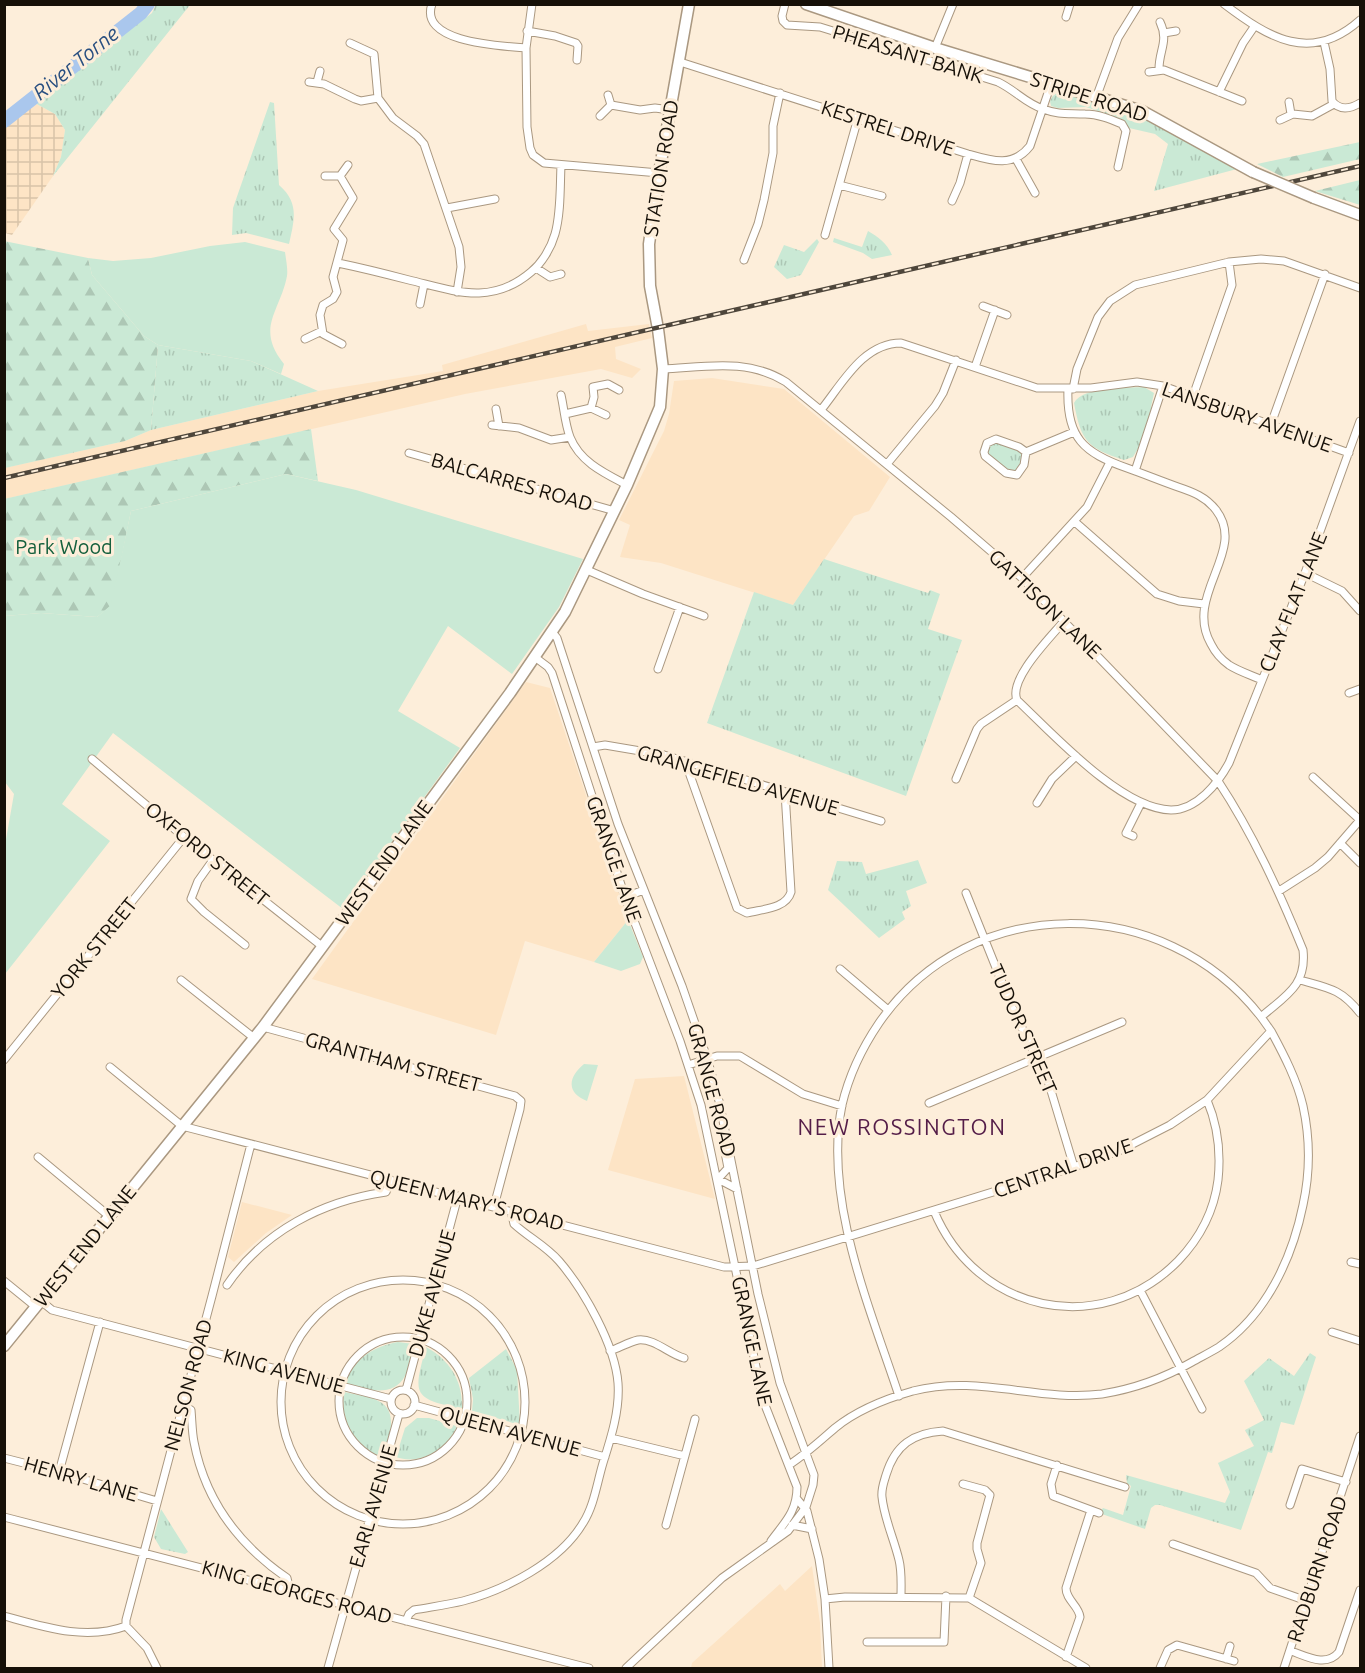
<svg xmlns="http://www.w3.org/2000/svg" width="1365" height="1673" font-family="Ubuntu,sans-serif">
  <style>
    .built { fill: #fde4c5 }
    .industrial { fill: url(#industrial-grid) }
    .grass { fill: url(#grass-tufts) }
    .forest { fill: url(#forest-firs) }
    .green { fill: #cae9d5 }
    .lines { fill: none; stroke-linecap: round; stroke-linejoin: round }
    .river { stroke: #aac7ed; stroke-width: 14 }
    .street-casing { stroke: #aa9881; stroke-width: 9 }
    .secondary-casing { stroke: #aa9881; stroke-width: 13 }
    .street { stroke: #fff; stroke-width: 7 }
    .secondary { stroke: #fff; stroke-width: 10 }
    .rail-casing { stroke: #4e463b; stroke-width: 4.5 }
    .rail { stroke: #fdeeda; stroke-width: 2; stroke-dasharray: 7; stroke-linecap: butt }
    .secondary-bridge-casing { stroke: #aa9881; stroke-width: 13; stroke-linecap: butt }
    .secondary-bridge { stroke: #fff; stroke-width: 10 }
    .labels { text-anchor: middle; stroke-width: 6; stroke-linejoin: round; paint-order: stroke }
    .street-label { font-size: 20px; fill: #161008; stroke: #fdeeda }
    .park-label { font-size: 20px; fill: #15603d; stroke: #fdeeda }
    .water-label { font-size: 21px; font-style: italic; fill: #294f80; stroke: #fdeeda }
    .quarter-label { font-size: 22px; letter-spacing: 1.5px; fill: #541d48; stroke: #fdeeda }
  </style>
  <defs>
    <pattern id="industrial-grid" width="8" height="8" patternUnits="userSpaceOnUse" patternTransform="scale(1.5)"><rect width="8" height="8" fill="#fde4c5"/><path d="M0 4h8M4 0v8" fill="none" stroke="#d8c3a8"/></pattern>
    <pattern id="grass-tufts" width="24" height="20" patternUnits="userSpaceOnUse" patternTransform="scale(1.5)"><rect width="24" height="20" fill="#cae9d5"/><path d="M3 7l-1-3M5 7V3M7 7l1-3M15 17l-1-3M17 17v-4M19 17l1-3" fill="none" stroke="#adc7b5"/></pattern>
    <pattern id="forest-firs" width="22" height="20" patternUnits="userSpaceOnUse" patternTransform="scale(1.5)"><rect width="22" height="20" fill="#cae9d5"/><path d="M5 1l3.5 6h-7zM16 11l3.5 6h-7z" fill="#adc7b5"/></pattern>
  </defs>
  <rect width="100%" height="100%" fill="#fdeeda"/>
  <path class="built" d="M586,324L588,331L649,324L652,338L615,347L616,359L641,369L632,378L601,369L465,394L5,499L4,468L125,441L151,430L318,391L443,371L442,365Z
    M712,378L784,389L890,477L869,511L854,516L793,605L661,563L620,557L630,525L619,520L664,431L669,414L674,381Z
    M526,682L550,688L628,920L594,962L525,941L496,1035L312,979Z
    M684,1076L715,1199L608,1170L635,1079Z
    M242,1202L292,1215L266,1233L234,1262L228,1257Z
    M812,1566L820,1623L822,1668H691L692,1663L780,1584L785,1591Z"/>
  <path class="industrial" d="M33,102L55,114L65,130L61,157L53,176L12,235L5,233V123Z"/>
  <path class="grass" d="M156,4L190,5L53,176L61,157L65,130L55,114L33,102L152,13Z
    M1061,93L1139,115L1237,169L1154,191L1168,144L1155,134L1129,128L1124,120L1086,107L1058,108L1051,106L1050,101L1054,94Z
    M270,102L274,103L279,185C300,203 294,221 289,244L246,233L232,235L233,208Z
    M868,231C878,237 887,243 892,255L872,259L863,253L833,242L834,238L862,247Z
    M817,239L819,242L801,275L787,279L774,267L784,245L804,252Z
    M158,345L251,361L318,391L151,430Z
    M1144,387L1154,393L1151,407L1153,409L1140,445L1133,457L1124,460C1087,448 1081,441 1074,403C1083,386 1127,388 1144,387Z
    M991,440L1024,449V465L1012,475L985,456Z
    M824,559L928,593L930,590L940,594L928,629L962,640L906,796L707,723L754,592L793,605Z
    M918,860L927,883L906,891L911,906L902,912L905,919L879,938L828,890L837,861L862,862L866,874Z
    M398,1342L414,1344C411,1354 410,1367 405,1376C393,1399 364,1389 345,1383C353,1359 374,1346 398,1342Z
    M426,1347C450,1360 463,1381 462,1409C412,1398 413,1395 426,1347Z
    M506,1349L517,1370L520,1425L472,1411L473,1399L469,1378Z
    M1310,1353L1316,1357L1294,1425L1281,1422L1272,1453L1268,1452L1241,1530L1160,1505H1155L1151,1508L1145,1529L1099,1513L1103,1508L1123,1515L1131,1486L1127,1483L1126,1475L1225,1503L1230,1492L1218,1463L1254,1446L1245,1430L1264,1420L1244,1381L1269,1358L1294,1376Z
    M344,1392C356,1395 372,1396 382,1403C399,1415 388,1443 382,1458C354,1445 340,1422 344,1392Z
    M417,1418H429L457,1426C448,1449 420,1466 396,1457L405,1428Z
    M161,1509L188,1552L185,1554L161,1549L154,1537Z"/>
  <path class="forest" d="M1360,142V159L1283,177L1257,164Z
    M1360,180V205L1315,191Z
    M4,241L88,258L92,275L144,336L158,345L151,430L125,441L5,468Z
    M311,429L318,481L286,474L131,511L112,605L97,617L41,613L5,616L4,499Z"/>
  <path class="green" d="M245,242L285,252C286,260 288,269 287,276C280,312 255,328 284,364L281,374L251,361L158,345L144,336L92,275L88,258L113,261L151,258L210,246Z
    M286,474L356,490L583,559L559,607L512,674L448,626L398,711L460,748L343,909L113,733L62,804L110,841L5,974V845L14,794L5,782V616L41,613L97,617L111,605L131,511Z
    M628,920L643,957L640,964L621,971L594,962Z
    M584,1064L598,1065L587,1101C566,1093 568,1077 584,1064Z"/>
  <g class="lines">
    <path class="river" d="M4,121L141,13L148,4"/>
    <defs>
      <path id="street" d="M432,4C418,43 502,46 526,48
        M532,4L526,48L527,127L530,148L533,155L544,163L659,173
        M785,4L782,16L783,21L787,25L820,27L998,82C1015,90 1025,103 1043,109C1059,115 1069,113 1085,114C1098,114 1110,119 1122,124L1126,131L1118,167
        M1224,4C1269,38 1311,64 1360,20
        M1066,17L1070,4
        M527,31L555,36L576,43L578,46L577,60
        M1164,33L1176,31
        M1324,42L1330,69L1332,101C1340,111 1350,109 1360,103
        M350,43L374,54L378,98
        M935,48L953,4
        M680,62L968,154C992,161 1013,168 1030,146L1051,84
        M1159,69C1159,50 1169,41 1160,22
        M1149,72L1164,70L1242,101
        M309,82L324,84L355,99L361,101L378,98L393,118L417,136L424,144L459,247L461,267L457,292
        M317,82L320,71
        M1219,92L1243,43L1254,27
        M608,95L611,105L640,110L655,108L670,110
        M1096,98L1118,38L1139,4
        M1289,102L1291,114
        M600,116L611,105
        M1280,120L1293,114L1312,116L1334,104
        M1016,159L1035,193
        M325,176H340L348,165
        M340,176L353,198L334,229L343,240L333,277L337,292L333,299L323,305L320,315L323,334L342,344
        M839,185L882,196
        M952,201L960,183L968,154
        M447,208L495,199
        M825,235L858,118
        M744,260L758,224L764,200L773,153V126L780,93
        M338,263C362,268 386,274 409,280C455,291 491,306 531,272C542,263 551,248 555,234C561,213 560,187 561,165
        M536,268L550,277L561,274
        M420,304L424,284
        M983,306L1007,315
        M305,339L322,331
        M975,367L995,310
        M1068,389C1066,438 1084,453 1127,468C1144,474 1161,481 1178,487C1193,492 1206,497 1216,510C1248,551 1183,595 1211,644C1215,652 1222,660 1229,665C1238,671 1251,675 1262,680
        M1073,389L1077,369L1098,317L1110,301L1135,285L1229,262L1261,259L1284,261L1360,288
        M561,395C564,408 565,424 570,437C580,462 604,473 627,485
        M1193,396L1232,285L1229,262
        M496,409L499,426
        M821,410C842,384 863,343 901,343L1037,388H1091L1137,382L1163,386L1349,453
        M565,414L591,408
        M606,415L591,408L594,397L593,387L608,384L619,390
        M1271,424L1325,274
        M492,425L519,428L551,440L570,437
        M1026,452L1019,447L996,439L987,443L984,452L985,456L1006,473L1017,475L1024,465L1026,452L1074,432
        M409,453L615,511
        M887,464L935,406L943,393L956,360
        M1135,471L1163,386
        M1075,522L1157,594L1179,601L1204,604
        M587,570L643,594L704,616
        M1305,573L1342,591L1360,611
        M1022,578L1087,507L1110,462
        M1064,621C1051,637 1008,679 1017,700C1052,733 1121,809 1171,810C1197,810 1218,783 1229,763L1305,573L1360,421
        M553,633L557,638L618,824L682,986L707,1058L719,1101L758,1294L780,1383L814,1475L813,1485L806,1507L788,1531L722,1578L626,1668
        M536,658L548,667L552,673L625,897L680,1041L701,1105L763,1400L797,1487C797,1512 784,1523 771,1541
        M658,669L680,607
        M1349,693L1360,689
        M593,747L605,745L664,755L881,821
        M92,759L184,837L323,947
        M685,761L737,908L747,913C762,909 786,909 791,892L785,792
        M1313,777L1360,820
        M956,779L977,729L981,724L1017,700
        M1037,803L1052,779L1076,756
        M1133,836L1126,833L1141,803
        M1340,843L1360,863
        M213,860L198,881L191,899L204,912L245,945
        M1279,891L1315,868L1328,857L1360,820
        M966,893L1011,1005L1049,1084L1074,1167
        M625,897L644,890
        M840,969L888,1010
        M181,980L254,1038
        M1300,980C1329,988 1341,989 1360,1013
        M263,1027L515,1096L521,1101L520,1109L494,1206
        M4,1060L184,837
        M688,1065L717,1056H740L803,1094L842,1106
        M110,1067L182,1126L724,1267L753,1266L1074,1167L1121,1150L1170,1125L1207,1100L1271,1031L1261,1017C1285,996 1307,986 1303,950C1279,891 1253,834 1218,781L1022,578L951,517L786,382C748,358 706,367 663,369
        M929,1103L1122,1022
        M725,1139L724,1147L728,1168L718,1179L737,1189
        M38,1157L109,1216
        M934,1211C976,1312 1100,1340 1178,1261C1200,1238 1214,1212 1218,1180C1221,1152 1218,1126 1207,1100
        M1351,1262L1360,1264
        M281 1402a122 122 0 1 1 244 0a122 122 0 1 1-244 0Z
        M4,1281L36,1307
        M227,1285C264,1231 322,1201 386,1192L391,1180
        M1140,1290L1202,1409
        M41,1301L52,1310L391,1399
        M1332,1332L1360,1341
        M339 1401a64 64 0 1 1 128 0a64 64 0 1 1-128 0Z
        M610,1351C619,1348 629,1342 638,1340C654,1338 669,1354 684,1358
        M391 1402a12 12 0 1 1 24 0a12 12 0 1 1-24 0Z
        M406,1390L458,1196
        M899,1396C870,1308 823,1199 842,1105C849,1075 862,1048 879,1023C970,891 1164,892 1261,1017
        M183,1405L191,1410C192,1421 192,1432 194,1442C205,1500 239,1545 287,1578L290,1591
        M414,1405L605,1457
        M611,1438L685,1456
        M4,1458L59,1472L157,1501
        M789,1465C806,1454 820,1441 835,1428C857,1410 885,1399 913,1391C979,1374 1037,1402 1102,1394C1133,1389 1164,1378 1192,1362C1201,1357 1211,1352 1219,1347C1266,1315 1292,1259 1303,1205C1310,1173 1310,1138 1303,1106C1297,1080 1284,1055 1271,1031
        M1057,1465L1051,1484L1053,1496L1099,1513
        M59,1472L100,1322
        M963,1484L985,1490L990,1495L977,1543V1549L981,1563L969,1598
        M797,1499L807,1511L819,1559L825,1599L829,1668
        M1290,1505L1302,1469L1346,1482
        M4,1517L589,1668
        M666,1525L695,1419
        M792,1525L812,1529
        M1173,1544L1256,1573L1270,1588L1307,1601
        M901,1597C901,1584 902,1572 899,1560C894,1539 884,1518 882,1497C881,1489 884,1482 886,1475C895,1445 913,1433 943,1431L1125,1487
        M825,1599L845,1597L969,1598L1086,1668
        M4,1616C44,1627 86,1641 126,1626L147,1648L157,1668
        M406,1621L409,1614L414,1610C430,1607 447,1605 463,1601C505,1590 560,1562 583,1523C594,1506 597,1483 603,1463C611,1438 620,1410 618,1383C615,1345 584,1290 559,1261C546,1246 528,1237 514,1224L511,1211
        M126,1626V1620L212,1296L251,1144
        M867,1642H944L946,1596
        M1291,1651C1306,1656 1326,1668 1339,1652L1360,1590
        M1066,1657L1080,1617C1079,1606 1066,1600 1066,1588L1091,1510
        M1226,1659L1230,1646
        M328,1668L399,1414
        M1160,1668L1168,1650L1177,1645L1234,1661
        M1284,1668L1360,1436"/>
      <path id="secondary" d="M806,4L935,48L1142,111L1253,172
        M1314,198L1360,215
        M4,1346L263,1027L510,693L565,612L627,485L660,407L663,369L658,329L650,286L649,244L659,173L689,4"/>
    </defs>
    <use href="#street" class="street-casing"/>
    <use href="#secondary" class="secondary-casing"/>
    <use href="#street" class="street"/>
    <use href="#secondary" class="secondary"/>
    <defs>
      <path id="rail" d="M4,478L1360,166"/>
    </defs>
    <use href="#rail" class="rail-casing"/>
    <use href="#rail" class="rail"/>
    <defs>
      <path id="secondary-bridge" d="M1253,172L1314,198"/>
    </defs>
    <use href="#secondary-bridge" class="secondary-bridge-casing"/>
    <use href="#secondary-bridge" class="secondary-bridge"/>
  </g>
  <g class="labels">
    <g class="street-label">
      <text transform="translate(908 54) rotate(17)" y="7">PHEASANT BANK</text>
      <text transform="translate(1089 97) rotate(18)" y="7">STRIPE ROAD</text>
      <text transform="translate(888 128) rotate(18)" y="7">KESTREL DRIVE</text>
      <text transform="translate(661 168) rotate(-81)" y="7">STATION ROAD</text>
      <text transform="translate(1247 417) rotate(19)" y="7">LANSBURY AVENUE</text>
      <text transform="translate(512 482) rotate(16)" y="7">BALCARRES ROAD</text>
      <text transform="translate(1293 602) rotate(-68)" y="7">CLAY FLAT LANE</text>
      <text transform="translate(1045 604) rotate(44)" y="7">GATTISON LANE</text>
      <text transform="translate(738 780) rotate(16)" y="7">GRANGEFIELD AVENUE</text>
      <text transform="translate(207 854) rotate(39)" y="7">OXFORD STREET</text>
      <text transform="translate(614 859) rotate(71)" y="7">GRANGE LANE</text>
      <text transform="translate(384 863) rotate(-54)" y="7">WEST END LANE</text>
      <text transform="translate(94 948) rotate(-51)" y="7">YORK STREET</text>
      <text transform="translate(1023 1029) rotate(66)" y="7">TUDOR STREET</text>
      <text transform="translate(393 1062) rotate(15)" y="7">GRANTHAM STREET</text>
      <text transform="translate(712 1090) rotate(75)" y="7">GRANGE ROAD</text>
      <text transform="translate(1063 1168) rotate(-19)" y="7">CENTRAL DRIVE</text>
      <text transform="translate(467 1200) rotate(14)" y="7">QUEEN MARY'S ROAD</text>
      <text transform="translate(85 1246) rotate(-51)" y="7">WEST END LANE</text>
      <text transform="translate(432 1293) rotate(-75)" y="7">DUKE AVENUE</text>
      <text transform="translate(752 1341) rotate(78)" y="7">GRANGE LANE</text>
      <text transform="translate(284 1371) rotate(15)" y="7">KING AVENUE</text>
      <text transform="translate(188 1385) rotate(-75)" y="7">NELSON ROAD</text>
      <text transform="translate(510 1431) rotate(15)" y="7">QUEEN AVENUE</text>
      <text transform="translate(81 1479) rotate(16)" y="7">HENRY LANE</text>
      <text transform="translate(373 1506) rotate(-74)" y="7">EARL AVENUE</text>
      <text transform="translate(1317 1569) rotate(-72)" y="7">RADBURN ROAD</text>
      <text transform="translate(297 1592) rotate(15)" y="7">KING GEORGES ROAD</text>
    </g>
    <g class="park-label">
      <text x="64" y="554">Park Wood</text>
    </g>
    <g class="water-label">
      <text transform="translate(76 63) rotate(-39)" y="7">River Torne</text>
    </g>
    <g class="quarter-label">
      <text x="902" y="1135">NEW ROSSINGTON</text>
    </g>
  </g>
  <rect width="1365" height="1673" fill="none" stroke="#161008" stroke-width="12"/>
</svg>
